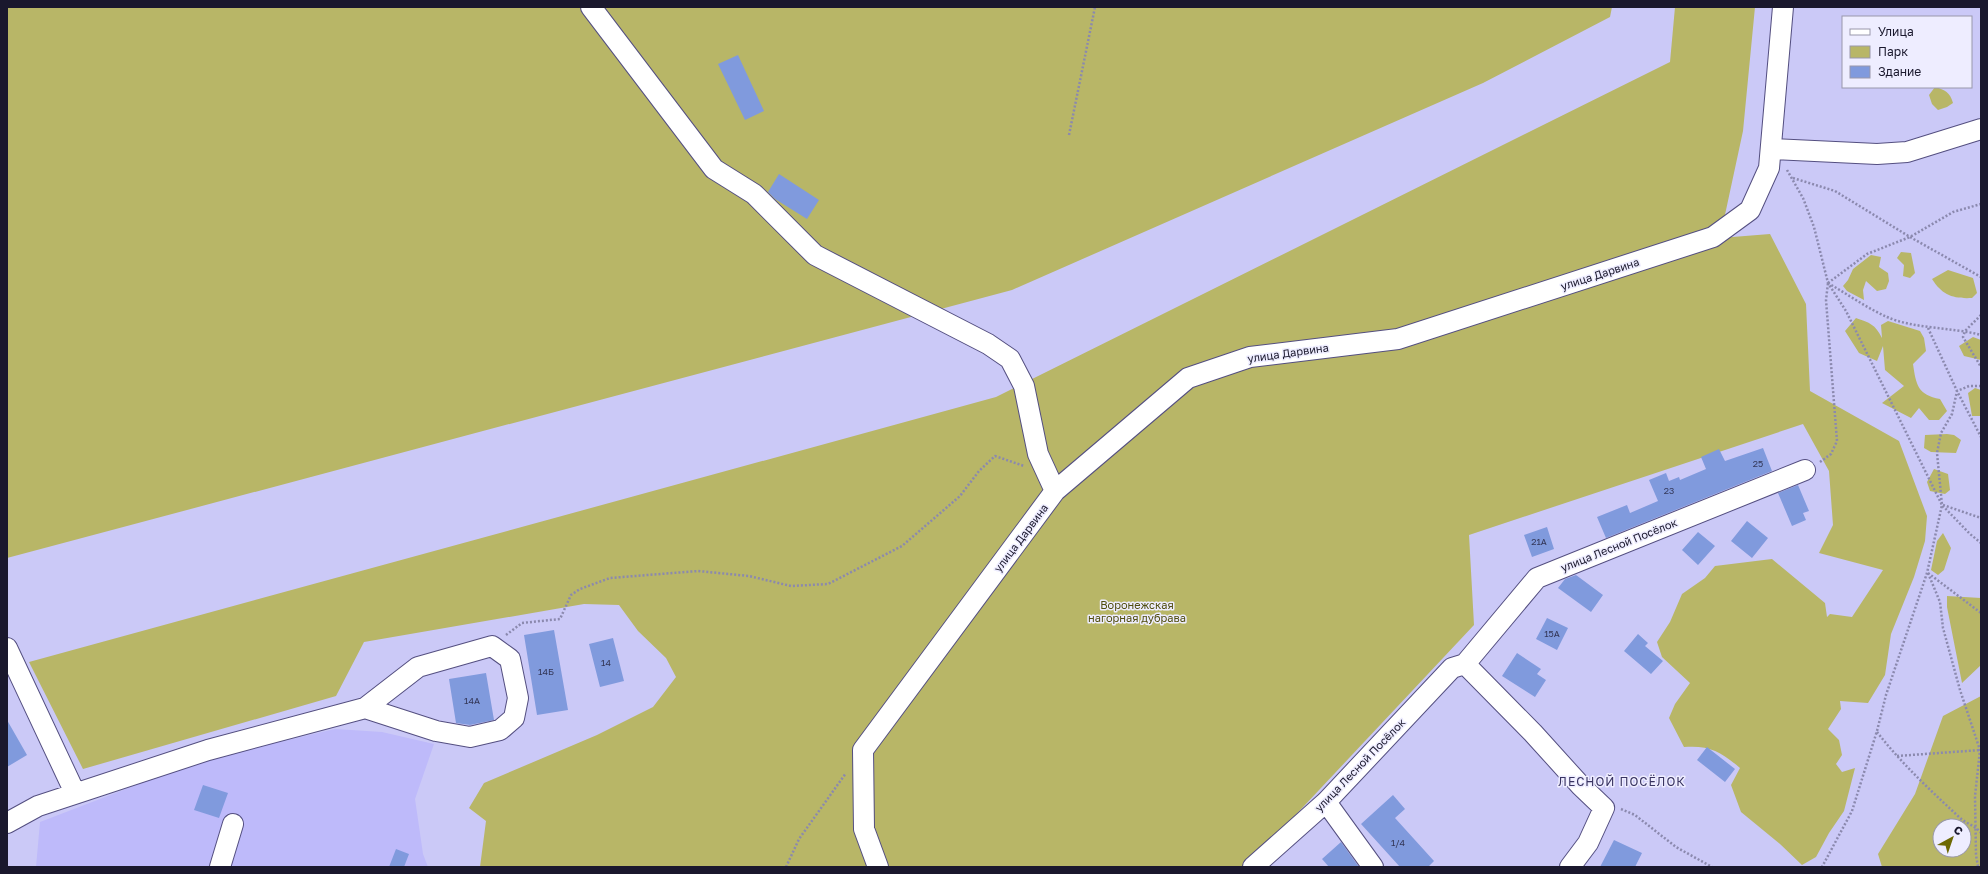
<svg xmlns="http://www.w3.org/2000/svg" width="1988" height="874" font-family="'Golos Text',sans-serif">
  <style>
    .built { fill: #bebafa }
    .green { fill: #b8b667; fill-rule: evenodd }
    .building { fill: #809add }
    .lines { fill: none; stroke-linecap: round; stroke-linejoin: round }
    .minor-casing { stroke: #544f80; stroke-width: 22 }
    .path { stroke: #8b89ae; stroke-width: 2.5; stroke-dasharray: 2 2; stroke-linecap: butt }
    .minor { stroke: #fff; stroke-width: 20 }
    .labels { text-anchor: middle; stroke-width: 3; stroke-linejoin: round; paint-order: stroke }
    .number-label { font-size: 9px; fill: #343859 }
    .street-label { font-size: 11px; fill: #1a182d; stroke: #eeedff }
    .park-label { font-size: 11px; fill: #514e10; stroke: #eeedff }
    .neighbourhood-label { font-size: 12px; letter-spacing: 1px; fill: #393462; stroke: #eeedff }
  </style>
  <rect width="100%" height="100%" fill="#cbc9f7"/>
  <path class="built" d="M335,729L382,732L434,744L415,799L423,854L428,867H36L40,822L199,761Z"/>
  <path class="green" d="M7,7H1612L1610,17L1483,83L1012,290L7,558Z
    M1675,7H1755L1743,131L1720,238L1770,234L1806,304L1810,391L1899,441L1927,516L1925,541L1914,577L1891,634L1885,675L1868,703L1840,701L1841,709L1828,729L1839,740L1842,755L1836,764L1842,772L1855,768L1844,811L1829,833L1816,857L1802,865L1780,844L1741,812L1731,785L1740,768C1721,752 1710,745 1684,747L1669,718L1675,704L1690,683L1662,657L1657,642L1670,622L1682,594L1705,578L1715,566L1772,559L1825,603L1827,617L1830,614L1852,617L1883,570L1819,553L1833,525L1829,471L1803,424L1469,535L1474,625L1258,855L1244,867H480L486,821L469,808L484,783L597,735L653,707L676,677L666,658L638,631L619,605L584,604L364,642L336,696L83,769L29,662L996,397L1670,62Z
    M1935,87C1945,90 1950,92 1953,103L1947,107L1938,110L1932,104L1929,95Z
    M1901,252L1911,253L1915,273L1910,278L1903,276L1904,265L1897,258Z
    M1871,255L1881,257L1879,267L1888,273L1889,281L1886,289L1877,291L1866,281L1863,290L1864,300L1847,291L1843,286L1848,280L1853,269Z
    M1948,270L1973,278L1977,293L1972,298C1953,299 1942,295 1932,279Z
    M1856,318C1870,323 1875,324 1882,338L1881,325L1888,321L1920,331L1924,338L1926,351L1913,364C1916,385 1918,395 1940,399L1947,411L1939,420H1929L1919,408L1911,418L1882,403L1904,386L1885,370L1883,346L1877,361L1859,353L1845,331Z
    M1973,337L1981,340V360L1964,356L1959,346Z
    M1975,388L1981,390L1980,416H1972L1968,393Z
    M1947,434L1954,435L1961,440L1956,453L1931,452L1924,448L1925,435Z
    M1934,469L1948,474L1950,490L1945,494L1930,491L1927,482Z
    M1943,533L1951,548L1944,570L1938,575L1931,570L1937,541Z
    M1947,596L1981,598V665L1962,683L1947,607Z
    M1981,696V867H1882L1878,854L1915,794L1943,716ZM1940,826H1964V850H1940Z"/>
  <path class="building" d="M738,55L764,111L745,120L718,64Z
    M779,174L819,200L807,219L775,199L768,192Z
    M1763,448L1772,471L1606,538L1597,517L1627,505L1630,513L1658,501L1649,480L1666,473L1669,481L1679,477L1680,480L1706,469L1701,457L1719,449L1725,461Z
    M1798,485L1809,511L1803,513L1806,520L1792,526L1778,493Z
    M1747,521L1768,538L1752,558L1731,541Z
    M1547,527L1554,549L1532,557L1524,535Z
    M1698,532L1715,546L1698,565L1682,550Z
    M1576,575L1603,595L1591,612L1558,588L1565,579Z
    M1547,618L1568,628L1557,650L1536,639Z
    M554,630L568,710L537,715L524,635Z
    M1638,634L1648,643L1645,646L1663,661L1651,674L1624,651Z
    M613,638L624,681L600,687L589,644Z
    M1517,653L1541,669L1537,674L1546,680L1535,697L1502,676Z
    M486,673L494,720L470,725L456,723L449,679Z
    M7,720L27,755L7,767Z
    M1707,747L1735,769L1725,782L1697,760Z
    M203,785L228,793L219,818L194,810Z
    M1393,795L1405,809L1395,818L1434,861L1428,867H1400L1361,824Z
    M1614,840L1642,853L1635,867H1600Z
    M1341,842L1359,867H1329L1322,859Z
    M396,849L409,854L404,867H389Z"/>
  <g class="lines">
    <defs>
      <path id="minor" d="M591,7L714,169L754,194L815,255L988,344L1010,359L1024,386L1038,454L1055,491
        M1771,149L1877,154L1907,152L1981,129
        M7,648L75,793
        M1465,664L1537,578L1805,470
        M1326,802L1373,867
        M7,823L38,806L208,750L365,708L436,731L470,737L500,730L514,718L518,698L510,659L492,646L418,667L365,708
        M220,867L233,824
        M878,867L864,829L863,750L1055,491L1188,378L1250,357L1398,339L1713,237L1750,210L1769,168L1783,7
        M1253,867L1326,802L1452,668L1465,664L1533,733L1581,786L1604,808L1588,843L1570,867"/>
    </defs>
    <use href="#minor" class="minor-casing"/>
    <path class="path" d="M1069,135L1095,7
      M1787,170L1803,198L1814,227L1828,283L1846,311L1942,505L1927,573L1886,695L1877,731L1852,811L1822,867
      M1793,178L1835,191L1910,237L1981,277
      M1828,283L1867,254L1910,237L1953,212L1981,204
      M1828,283C1847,294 1867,308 1887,317C1914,329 1952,327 1981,335
      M1981,315L1965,331L1963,337L1981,367
      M1928,328L1957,391L1981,437
      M1981,386H1969L1957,391L1952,414L1941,433L1937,453L1942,505L1970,534L1981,543
      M1820,462L1831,454L1837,441L1826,300L1828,283
      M1943,505L1981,518
      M1928,573L1940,602L1943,628L1960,690L1980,750L1975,796L1976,855L1978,867
      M1928,573L1981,613
      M506,635L522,623L560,619L571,595L580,589L610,578L698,571L749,576L791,586L828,584L902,546L960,496L979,471L995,456L1024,466
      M1877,732C1901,763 1930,790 1959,817C1966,824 1975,825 1981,833
      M1897,756L1981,750
      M1621,809L1635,815L1676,847L1712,867
      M786,867L799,839L846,773"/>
    <use href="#minor" class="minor"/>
  </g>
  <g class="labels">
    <g class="number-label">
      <text x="1758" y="467">25</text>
      <text x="1669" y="494">23</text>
      <text x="1539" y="545">21А</text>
      <text x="1552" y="637">15А</text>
      <text x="606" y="666">14</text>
      <text x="546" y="675">14Б</text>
      <text x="472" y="704">14А</text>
      <text x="1398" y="846">1/4</text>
    </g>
    <g class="street-label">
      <text transform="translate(1600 274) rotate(-18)" y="4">улица Дарвина</text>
      <text transform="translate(1288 353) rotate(-8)" y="4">улица Дарвина</text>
      <text transform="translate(1021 538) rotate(-53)" y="4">улица Дарвина</text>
      <text transform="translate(1619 545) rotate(-22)" y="4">улица Лесной Посёлок</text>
      <text transform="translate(1360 765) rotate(-46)" y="4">улица Лесной Посёлок</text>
    </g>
    <g class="park-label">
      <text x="1137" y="609">Воронежская<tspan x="1137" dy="13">нагорная дубрава</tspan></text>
    </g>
    <g class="neighbourhood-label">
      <text x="1622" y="786">ЛЕСНОЙ ПОСЁЛОК</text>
    </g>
  </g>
  <rect width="1988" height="874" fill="none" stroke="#1a182d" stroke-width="16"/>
  <rect x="1842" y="16" width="130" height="72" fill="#eeedff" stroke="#9998ab"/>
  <rect x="1850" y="29" width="20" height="6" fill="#ffffff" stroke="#9998ab"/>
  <text x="1878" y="36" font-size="12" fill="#1a182d">Улица</text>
  <rect x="1850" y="46" width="20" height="12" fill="#b8b667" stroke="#9998ab"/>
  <text x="1878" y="56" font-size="12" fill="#1a182d">Парк</text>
  <rect x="1850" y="66" width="20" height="12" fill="#809add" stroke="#9998ab"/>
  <text x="1878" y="76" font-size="12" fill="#1a182d">Здание</text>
  <g transform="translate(1952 838) rotate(40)"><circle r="19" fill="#eeedff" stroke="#9998ab"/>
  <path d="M0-3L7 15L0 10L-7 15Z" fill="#6d6904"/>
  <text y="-6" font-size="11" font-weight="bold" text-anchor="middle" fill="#1a182d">С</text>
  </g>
</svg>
